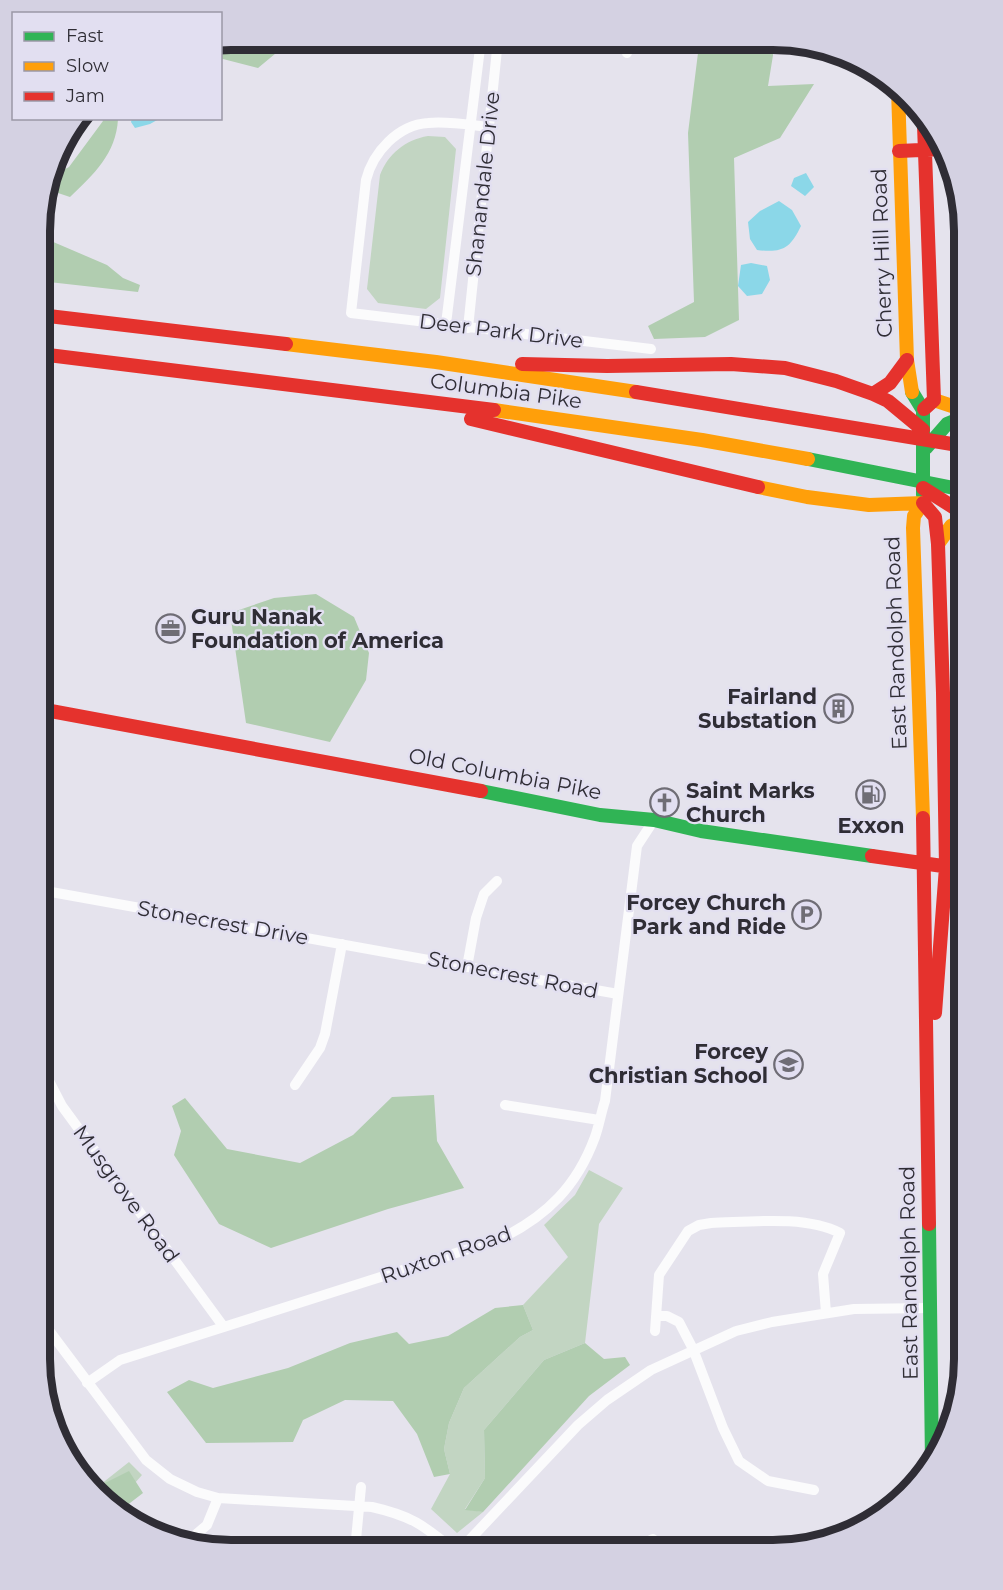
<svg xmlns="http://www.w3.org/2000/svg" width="1003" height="1590" font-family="Montserrat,sans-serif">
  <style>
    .green { fill: #c2d5c2 }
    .forest { fill: #b1cdb0 }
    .water { fill: #8bd7e8 }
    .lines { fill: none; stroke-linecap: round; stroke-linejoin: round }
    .street { stroke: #fbfbfc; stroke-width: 10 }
    .fast { stroke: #30b455; stroke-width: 14 }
    .slow { stroke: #ff9f0a; stroke-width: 14 }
    .jam { stroke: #e5322d; stroke-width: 14 }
    .labels { text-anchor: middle; stroke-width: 4.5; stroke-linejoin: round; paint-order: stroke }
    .street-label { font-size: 21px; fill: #2f2d35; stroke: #e2dff1 }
    .poi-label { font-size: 21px; font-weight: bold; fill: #2f2d35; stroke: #e2dff1; text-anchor: end }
    .rim { fill: none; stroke: #2f2d35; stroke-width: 8 }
  </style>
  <rect width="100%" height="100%" fill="#e5e3ed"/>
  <path class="green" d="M699,40L744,41L716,52L698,53Z
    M428,136L445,137L456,149L440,298L426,309L378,303L367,289L380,175C388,154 405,140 428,136Z
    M589,1170L623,1188L599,1224L585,1343L544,1360L484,1430L485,1478L465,1509L483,1512L457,1533L431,1509L450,1474L444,1449L449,1423L464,1388L520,1337L533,1330L523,1305L568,1257L544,1225L575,1195Z
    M951,1287H964V1298H951Z
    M129,1462L142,1475L112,1509L96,1488Z"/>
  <path class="forest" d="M230,39H293L258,68L223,59L221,60V41Z
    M744,41L801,42L775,43L768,86L814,84L780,138L734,158L739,320L705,337L654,339L648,326L694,302L688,133L698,53L716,52Z
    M102,119H118C116,154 94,174 70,197L55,192L52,176L69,167L103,121Z
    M41,226L54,233L51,241L107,265L123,278L140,285L138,292L40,281Z
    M316,594L354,617L369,653L366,680L330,742L246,723L230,613L274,598Z
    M964,906V1287H951Z
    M434,1095L437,1141L464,1188L388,1209L271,1248L219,1224L174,1155L181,1131L172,1106L185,1098L227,1149L300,1163L353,1135L392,1097Z
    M523,1305L533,1330L520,1337L464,1388L449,1423L444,1449L450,1474L434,1477L417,1434L393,1401L345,1400L303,1420L293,1442L206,1443L167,1392L189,1380L213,1388L288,1368L350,1343L397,1332L409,1344L448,1336L495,1308Z
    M585,1343L604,1359L625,1357L630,1365L589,1396L483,1512L465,1510L485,1478L484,1430L544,1360Z
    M129,1471L143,1493L117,1513L114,1511L95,1488Z"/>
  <path class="water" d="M132,118H159V119L150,124L135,128L131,122Z
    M806,173L814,187L805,196L791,186L794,178Z
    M779,201L792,210L801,226C790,249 782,253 757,250L750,239L748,222L760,211Z
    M751,263L767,266L770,280L762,294L747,296L738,286L741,265Z"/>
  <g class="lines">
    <path class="street" d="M626,40L627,53
      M489,127C470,125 448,121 428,123C398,125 373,152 366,180L351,313L651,349
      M446,324L481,40
      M468,328L498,40
      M40,890L618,994
      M467,967L476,918L484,894L497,881
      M39,1057L46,1075L62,1106L223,1326
      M295,1085L320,1048L325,1034L342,944
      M505,1105L599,1120
      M656,1316H667L679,1322L693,1349L723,1428L739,1461L768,1481L814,1490
      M39,1317L146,1460L170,1479L197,1492L218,1498L372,1507C412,1516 423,1525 454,1550
      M655,1331L659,1275L688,1231L699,1225L711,1223C750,1222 805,1215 840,1233L823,1274L826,1313
      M87,1383L120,1360L500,1239C547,1216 577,1186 595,1137C599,1126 601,1113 605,1101L637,846L654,820
      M187,1542L207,1525L218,1498
      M355,1550L361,1487
      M460,1550L578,1425L607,1400L651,1370L736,1331L772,1322L854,1309L930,1308
      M630,1551L653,1539"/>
    <path class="fast" d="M912,392L923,410V495
      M926,448L947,424L964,417
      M808,459L964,490
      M481,791L600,815L654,820L701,831L872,856
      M929,1224L932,1463"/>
    <path class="slow" d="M898,90L907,360L912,392
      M286,344L436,362L636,392
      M934,400L964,410
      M494,410L702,440L808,459
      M758,487L807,497L869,505L923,503
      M938,544L951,526L964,519
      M923,818L913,528L914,516L923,503"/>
    <path class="jam" d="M924,125L934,400L924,409
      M899,151L943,149
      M40,315L286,344
      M40,354L494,410
      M522,364L607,366L731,364L785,368L836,381L873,394L888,401L923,430
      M636,392L964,446
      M873,394L890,383L907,360
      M471,419L758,487
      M923,488L964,514
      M923,503L935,517L938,544L943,693L946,867L935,1013
      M40,709L481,791
      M923,818L929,1224
      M872,856L964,869"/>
  </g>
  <defs>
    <symbol id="office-ring" viewBox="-11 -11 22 22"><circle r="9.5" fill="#e2dff1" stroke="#6f6d75" stroke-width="1.5"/><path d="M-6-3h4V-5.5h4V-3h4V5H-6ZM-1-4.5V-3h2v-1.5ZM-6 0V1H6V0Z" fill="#6f6d75"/></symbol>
    <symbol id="building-ring" viewBox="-11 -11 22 22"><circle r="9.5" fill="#e2dff1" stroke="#6f6d75" stroke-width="1.5"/><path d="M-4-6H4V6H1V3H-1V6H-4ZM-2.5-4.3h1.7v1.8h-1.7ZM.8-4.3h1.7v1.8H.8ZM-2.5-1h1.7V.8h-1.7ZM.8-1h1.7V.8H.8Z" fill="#6f6d75"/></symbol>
    <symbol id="fuel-ring" viewBox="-11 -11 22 22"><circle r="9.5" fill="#e2dff1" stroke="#6f6d75" stroke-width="1.5"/><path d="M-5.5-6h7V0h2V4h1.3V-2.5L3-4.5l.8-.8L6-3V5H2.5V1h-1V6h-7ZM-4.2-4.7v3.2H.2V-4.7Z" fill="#6f6d75"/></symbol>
    <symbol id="church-ring" viewBox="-11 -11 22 22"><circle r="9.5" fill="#e2dff1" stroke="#6f6d75" stroke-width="1.5"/><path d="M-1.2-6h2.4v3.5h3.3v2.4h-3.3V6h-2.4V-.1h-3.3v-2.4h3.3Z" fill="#6f6d75"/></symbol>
    <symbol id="parking-ring" viewBox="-11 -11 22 22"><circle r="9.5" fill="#e2dff1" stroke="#6f6d75" stroke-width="1.5"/><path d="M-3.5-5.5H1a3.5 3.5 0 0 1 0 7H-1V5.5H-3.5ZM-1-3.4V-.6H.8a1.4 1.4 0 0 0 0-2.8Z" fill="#6f6d75"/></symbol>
    <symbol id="school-ring" viewBox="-11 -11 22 22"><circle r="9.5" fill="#e2dff1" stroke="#6f6d75" stroke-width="1.5"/><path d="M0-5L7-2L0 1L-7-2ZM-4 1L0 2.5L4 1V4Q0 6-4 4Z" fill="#6f6d75"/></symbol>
  </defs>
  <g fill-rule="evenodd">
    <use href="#office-ring" x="154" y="612" width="33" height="33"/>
    <use href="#building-ring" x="822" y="692" width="33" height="33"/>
    <use href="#fuel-ring" x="854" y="778" width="33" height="33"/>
    <use href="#church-ring" x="648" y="786" width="33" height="33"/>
    <use href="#parking-ring" x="790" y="898" width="33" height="33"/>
    <use href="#school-ring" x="772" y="1048" width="33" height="33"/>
  </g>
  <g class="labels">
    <g class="street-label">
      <text transform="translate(483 184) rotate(-84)" y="7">Shanandale Drive</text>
      <text transform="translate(882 253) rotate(-92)" y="7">Cherry Hill Road</text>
      <text transform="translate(501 331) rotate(7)" y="7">Deer Park Drive</text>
      <text transform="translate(506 391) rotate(8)" y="7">Columbia Pike</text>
      <text transform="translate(896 643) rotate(-92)" y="7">East Randolph Road</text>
      <text transform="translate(505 774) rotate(11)" y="7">Old Columbia Pike</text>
      <text transform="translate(223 923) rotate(10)" y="7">Stonecrest Drive</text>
      <text transform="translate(513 975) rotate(11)" y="7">Stonecrest Road</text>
      <text transform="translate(126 1194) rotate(54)" y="7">Musgrove Road</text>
      <text transform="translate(446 1255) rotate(-19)" y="7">Ruxton Road</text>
      <text transform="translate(909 1273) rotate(-91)" y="7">East Randolph Road</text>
    </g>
    <g class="poi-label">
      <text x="191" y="624" text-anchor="start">Guru Nanak<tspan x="191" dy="24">Foundation of America</tspan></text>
      <text x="817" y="704">Fairland<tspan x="817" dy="24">Substation</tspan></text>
      <text x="686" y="798" text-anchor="start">Saint Marks<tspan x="686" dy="24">Church</tspan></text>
      <text x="871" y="833" text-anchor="middle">Exxon</text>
      <text x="786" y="910">Forcey Church<tspan x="786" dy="24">Park and Ride</tspan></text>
      <text x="768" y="1059">Forcey<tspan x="768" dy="24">Christian School</tspan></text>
    </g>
  </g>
  <path d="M0 0H1003V1590H0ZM231 50H773A181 181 0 0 1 954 231V1359A181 181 0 0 1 773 1540H231A181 181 0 0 1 50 1359V231A181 181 0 0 1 231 50Z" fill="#d4d1e2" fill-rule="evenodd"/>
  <path class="rim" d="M231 50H773A181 181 0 0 1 954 231V1359A181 181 0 0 1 773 1540H231A181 181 0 0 1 50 1359V231A181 181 0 0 1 231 50Z"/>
  <rect x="12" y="12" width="210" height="108" fill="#e2dff1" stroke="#9a98a6" stroke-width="1.5"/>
  <rect x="24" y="32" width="30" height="9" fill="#30b455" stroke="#9a98a6" stroke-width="1.5"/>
  <text x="66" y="42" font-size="18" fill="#2f2d35">Fast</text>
  <rect x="24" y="62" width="30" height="9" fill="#ff9f0a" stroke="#9a98a6" stroke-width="1.5"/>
  <text x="66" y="72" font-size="18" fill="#2f2d35">Slow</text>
  <rect x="24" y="92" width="30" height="9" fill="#e5322d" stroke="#9a98a6" stroke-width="1.5"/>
  <text x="66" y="102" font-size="18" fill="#2f2d35">Jam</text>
</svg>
